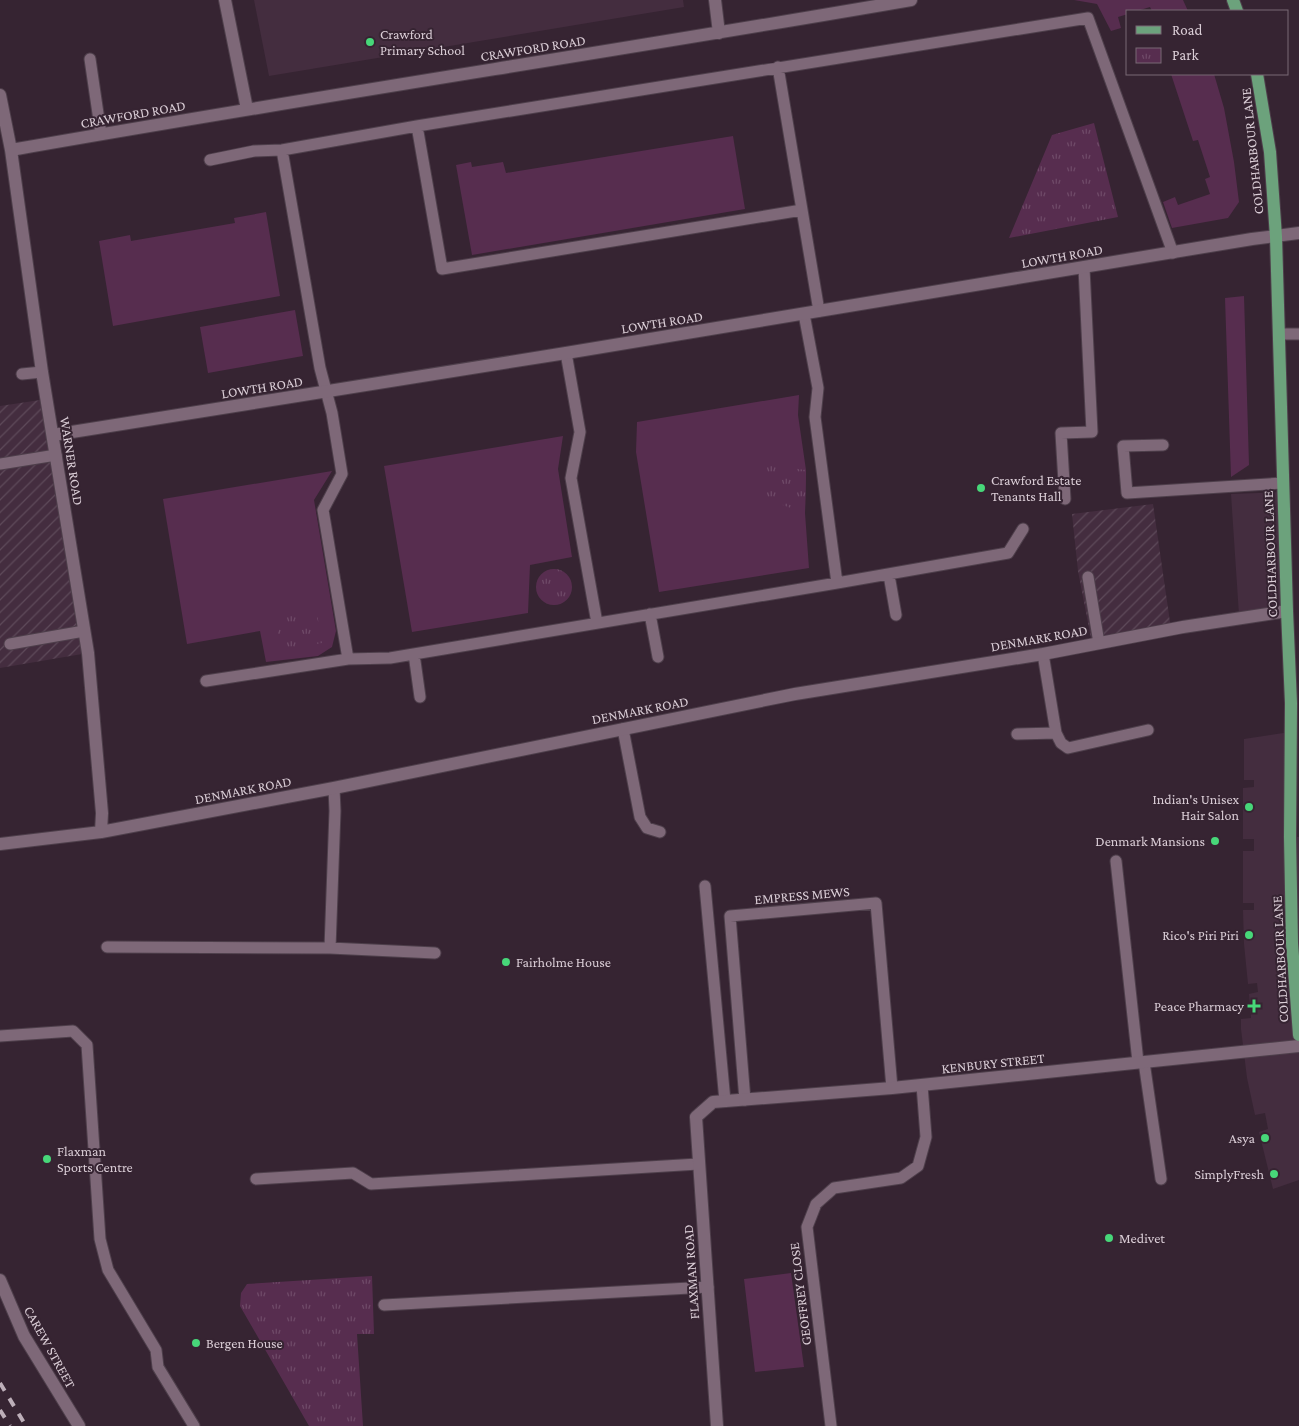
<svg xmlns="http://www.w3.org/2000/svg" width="1299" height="1426" font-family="'Crimson Pro',serif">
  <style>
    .built { fill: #442d3f }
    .industrial { fill: url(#industrial-furrows) }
    .grass { fill: #572d4f }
    .park { fill: url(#park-tufts) }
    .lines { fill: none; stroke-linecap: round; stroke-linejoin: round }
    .lane-casing { stroke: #4e3f4b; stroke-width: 13 }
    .street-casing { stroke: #4e3f4b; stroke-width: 14 }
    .primary-casing { stroke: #4e3f4b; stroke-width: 14 }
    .lane { stroke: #7e6878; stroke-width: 11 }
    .street { stroke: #7e6878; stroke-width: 12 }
    .primary { stroke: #6ca27c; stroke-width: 12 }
    .rail { stroke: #bdafb9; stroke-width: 4; stroke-dasharray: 9 9; stroke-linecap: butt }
    .poi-dot { fill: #47d779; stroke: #362432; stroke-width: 2 }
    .labels { text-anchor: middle; stroke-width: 4; stroke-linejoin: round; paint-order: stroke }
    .poi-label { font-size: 14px; fill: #dacdd6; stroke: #362432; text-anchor: start }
    .street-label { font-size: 14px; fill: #dacdd6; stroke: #362432 }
  </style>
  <defs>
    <pattern id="industrial-furrows" width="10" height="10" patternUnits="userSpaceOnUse" patternTransform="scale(1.25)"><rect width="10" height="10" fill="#442d3f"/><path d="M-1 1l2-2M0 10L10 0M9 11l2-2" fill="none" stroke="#5e4a5a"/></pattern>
    <pattern id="park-tufts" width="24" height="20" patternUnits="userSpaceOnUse" patternTransform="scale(1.25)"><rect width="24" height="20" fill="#572d4f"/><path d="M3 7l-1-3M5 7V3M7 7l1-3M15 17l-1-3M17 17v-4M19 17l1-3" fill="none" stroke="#6f4a68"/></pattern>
  </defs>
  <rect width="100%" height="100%" fill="#362432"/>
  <path class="built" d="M254,0H683L684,7L269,76Z
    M1283,492L1287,611L1239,615L1231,494Z
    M1290,732L1291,837H1299V1180L1273,1189L1259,1132L1268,1129L1265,1113L1255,1115L1247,1078L1241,1029V1019L1251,1018L1249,994L1258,992L1257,983L1248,984L1244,944L1243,910H1254V903H1243V851H1254V839H1243V788L1254,787V780H1244V739Z"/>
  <path class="industrial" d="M47,399L88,653L0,668V406Z
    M1153,504L1171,629L1092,644L1078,571L1072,514Z"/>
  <path class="grass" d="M1074,0H1183L1188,11H1152L1150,7L1137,11H1128V14L1118,17L1121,28L1111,31L1097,4Z
    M1171,74H1214L1224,108L1234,162L1239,202L1228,218L1172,228L1163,202L1175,197L1178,205L1210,194L1205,179L1210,177L1198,140L1193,141Z
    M733,136L745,209L472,255L456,165L471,162L472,167L503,162L506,173Z
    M266,212L280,296L113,326L99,241L130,235L131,241L235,223L234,218Z
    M1244,296L1249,465L1231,477L1225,298Z
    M295,310L303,356L208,373L200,327Z
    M799,395L798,415L806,470L805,513L809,568L659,592L636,452L637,422Z
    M563,436L558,469L572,557L530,565L528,613L412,632L384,466Z
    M332,471L314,500L336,631L332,647L318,656L266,662L260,631L187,644L163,499Z
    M791,1273L804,1367L755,1372L744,1279Z"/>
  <path class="park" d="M1094,123L1118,217L1009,238L1052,135Z
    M767,465L806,470L805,513L763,498Z
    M536 587a18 18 0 1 1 36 0a18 18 0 1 1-36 0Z
    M316,608L322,643L281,650L275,615Z
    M372,1276L374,1334H357L363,1426H309L240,1306L241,1293L247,1284Z"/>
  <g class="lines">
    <defs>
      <path id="lane" d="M90,59L101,134
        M778,67L819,311
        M417,126L442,269L802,210
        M282,150L320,368L332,413L342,474L323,510L348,659
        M210,160L254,151L282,150L417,126L1088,18L1173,253
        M804,314L818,388L815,417L837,583
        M1280,334H1299
        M566,353L580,432L571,478L597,623
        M22,374L42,372
        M1163,445L1123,446L1127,493L1283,483
        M0,464L56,455
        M1065,499L1061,433L1092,432L1084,268
        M889,575L896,615
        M1088,577L1099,643
        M650,614L658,657
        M10,644L84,631
        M414,654L420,697
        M1043,654L1056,733L1061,743L1068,748L1148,730
        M206,681L348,659L390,658L837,583L1008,553L1023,529
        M623,729L640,817L647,828L660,832
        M1017,734L1056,733
        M1116,861L1138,1062
        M705,886L725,1101
        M107,947L330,948L335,811L334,788
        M330,948L435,953
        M0,1036L73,1031L87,1045L100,1239L108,1270L156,1350L158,1367L194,1426
        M1144,1062L1161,1179
        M745,1100L730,916L876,903L892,1088
        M256,1179L353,1173L371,1184L698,1164
        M384,1305L708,1287
        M831,1426L807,1227L816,1204L834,1188L901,1178L918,1166L926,1137L922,1085"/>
      <path id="street" d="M225,0L247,109
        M715,0L719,33
        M0,95L11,150L42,372L88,653L102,813L101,832
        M11,150C310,97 611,52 911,0
        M53,435L566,353L1252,239L1299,233
        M0,844L101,832L334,788L795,694L1043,654L1183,627L1287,611
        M0,1280L24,1336L79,1426
        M717,1426L696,1117L713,1102L892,1088L1299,1046"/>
      <path id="primary" d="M1233,0L1237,11
        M1257,74L1270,152L1276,237L1287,611L1291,703L1290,837L1292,943L1299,1035"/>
    </defs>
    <use href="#lane" class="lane-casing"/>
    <use href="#street" class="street-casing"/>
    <use href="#primary" class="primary-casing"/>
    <use href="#lane" class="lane"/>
    <use href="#street" class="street"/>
    <use href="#primary" class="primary"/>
    <path class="rail" d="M0,1383L26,1426
      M0,1410L10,1426"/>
  </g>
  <g class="poi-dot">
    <circle cx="370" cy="42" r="5"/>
    <circle cx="981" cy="488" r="5"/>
    <circle cx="1249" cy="807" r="5"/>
    <circle cx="1215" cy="841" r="5"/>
    <circle cx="1249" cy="935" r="5"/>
    <circle cx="506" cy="962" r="5"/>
    <path d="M1251.5 998.5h5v5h5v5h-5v5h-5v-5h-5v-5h5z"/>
    <circle cx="1265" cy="1138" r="5"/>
    <circle cx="47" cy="1159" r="5"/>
    <circle cx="1274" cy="1174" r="5"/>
    <circle cx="1109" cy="1238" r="5"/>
    <circle cx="196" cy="1343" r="5"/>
  </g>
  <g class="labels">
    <g class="poi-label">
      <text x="380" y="39">Crawford<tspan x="380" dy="16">Primary School</tspan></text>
      <text x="991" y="485">Crawford Estate<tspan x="991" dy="16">Tenants Hall</tspan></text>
      <text x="1239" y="804" text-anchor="end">Indian's Unisex<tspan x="1239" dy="16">Hair Salon</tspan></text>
      <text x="1205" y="846" text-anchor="end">Denmark Mansions</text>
      <text x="1239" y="940" text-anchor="end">Rico's Piri Piri</text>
      <text x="516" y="967">Fairholme House</text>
      <text x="1244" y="1011" text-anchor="end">Peace Pharmacy</text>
      <text x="1255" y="1143" text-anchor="end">Asya</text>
      <text x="57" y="1156">Flaxman<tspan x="57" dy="16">Sports Centre</tspan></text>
      <text x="1264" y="1179" text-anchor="end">SimplyFresh</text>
      <text x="1119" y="1243">Medivet</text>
      <text x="206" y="1348">Bergen House</text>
    </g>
    <g class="street-label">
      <text transform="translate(533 48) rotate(-9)" y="5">CRAWFORD ROAD</text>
      <text transform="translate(133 114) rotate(-10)" y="5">CRAWFORD ROAD</text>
      <text transform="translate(1252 151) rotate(-96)" y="5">COLDHARBOUR LANE</text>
      <text transform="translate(1062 256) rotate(-10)" y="5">LOWTH ROAD</text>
      <text transform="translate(662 322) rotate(-9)" y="5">LOWTH ROAD</text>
      <text transform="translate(262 387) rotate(-9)" y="5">LOWTH ROAD</text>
      <text transform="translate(72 461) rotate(81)" y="5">WARNER ROAD</text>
      <text transform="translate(1270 554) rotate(-92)" y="5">COLDHARBOUR LANE</text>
      <text transform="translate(1039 638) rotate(-10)" y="5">DENMARK ROAD</text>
      <text transform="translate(640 710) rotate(-11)" y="5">DENMARK ROAD</text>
      <text transform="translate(243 790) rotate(-11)" y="5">DENMARK ROAD</text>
      <text transform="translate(802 895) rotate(-5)" y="5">EMPRESS MEWS</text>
      <text transform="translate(1280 959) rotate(-93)" y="5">COLDHARBOUR LANE</text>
      <text transform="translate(993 1063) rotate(-6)" y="5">KENBURY STREET</text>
      <text transform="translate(691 1272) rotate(-94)" y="5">FLAXMAN ROAD</text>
      <text transform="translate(800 1294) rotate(-97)" y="5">GEOFFREY CLOSE</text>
      <text transform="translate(50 1347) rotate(61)" y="5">CAREW STREET</text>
    </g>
  </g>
  <rect x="1126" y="10" width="162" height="65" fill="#362432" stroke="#786874"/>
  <rect x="1136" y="26" width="25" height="8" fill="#6ca27c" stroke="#786874"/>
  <text x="1172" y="35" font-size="15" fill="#dacdd6">Road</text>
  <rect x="1136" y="48" width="25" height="15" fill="url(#park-tufts)" stroke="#786874"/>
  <text x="1172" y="60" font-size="15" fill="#dacdd6">Park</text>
</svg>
